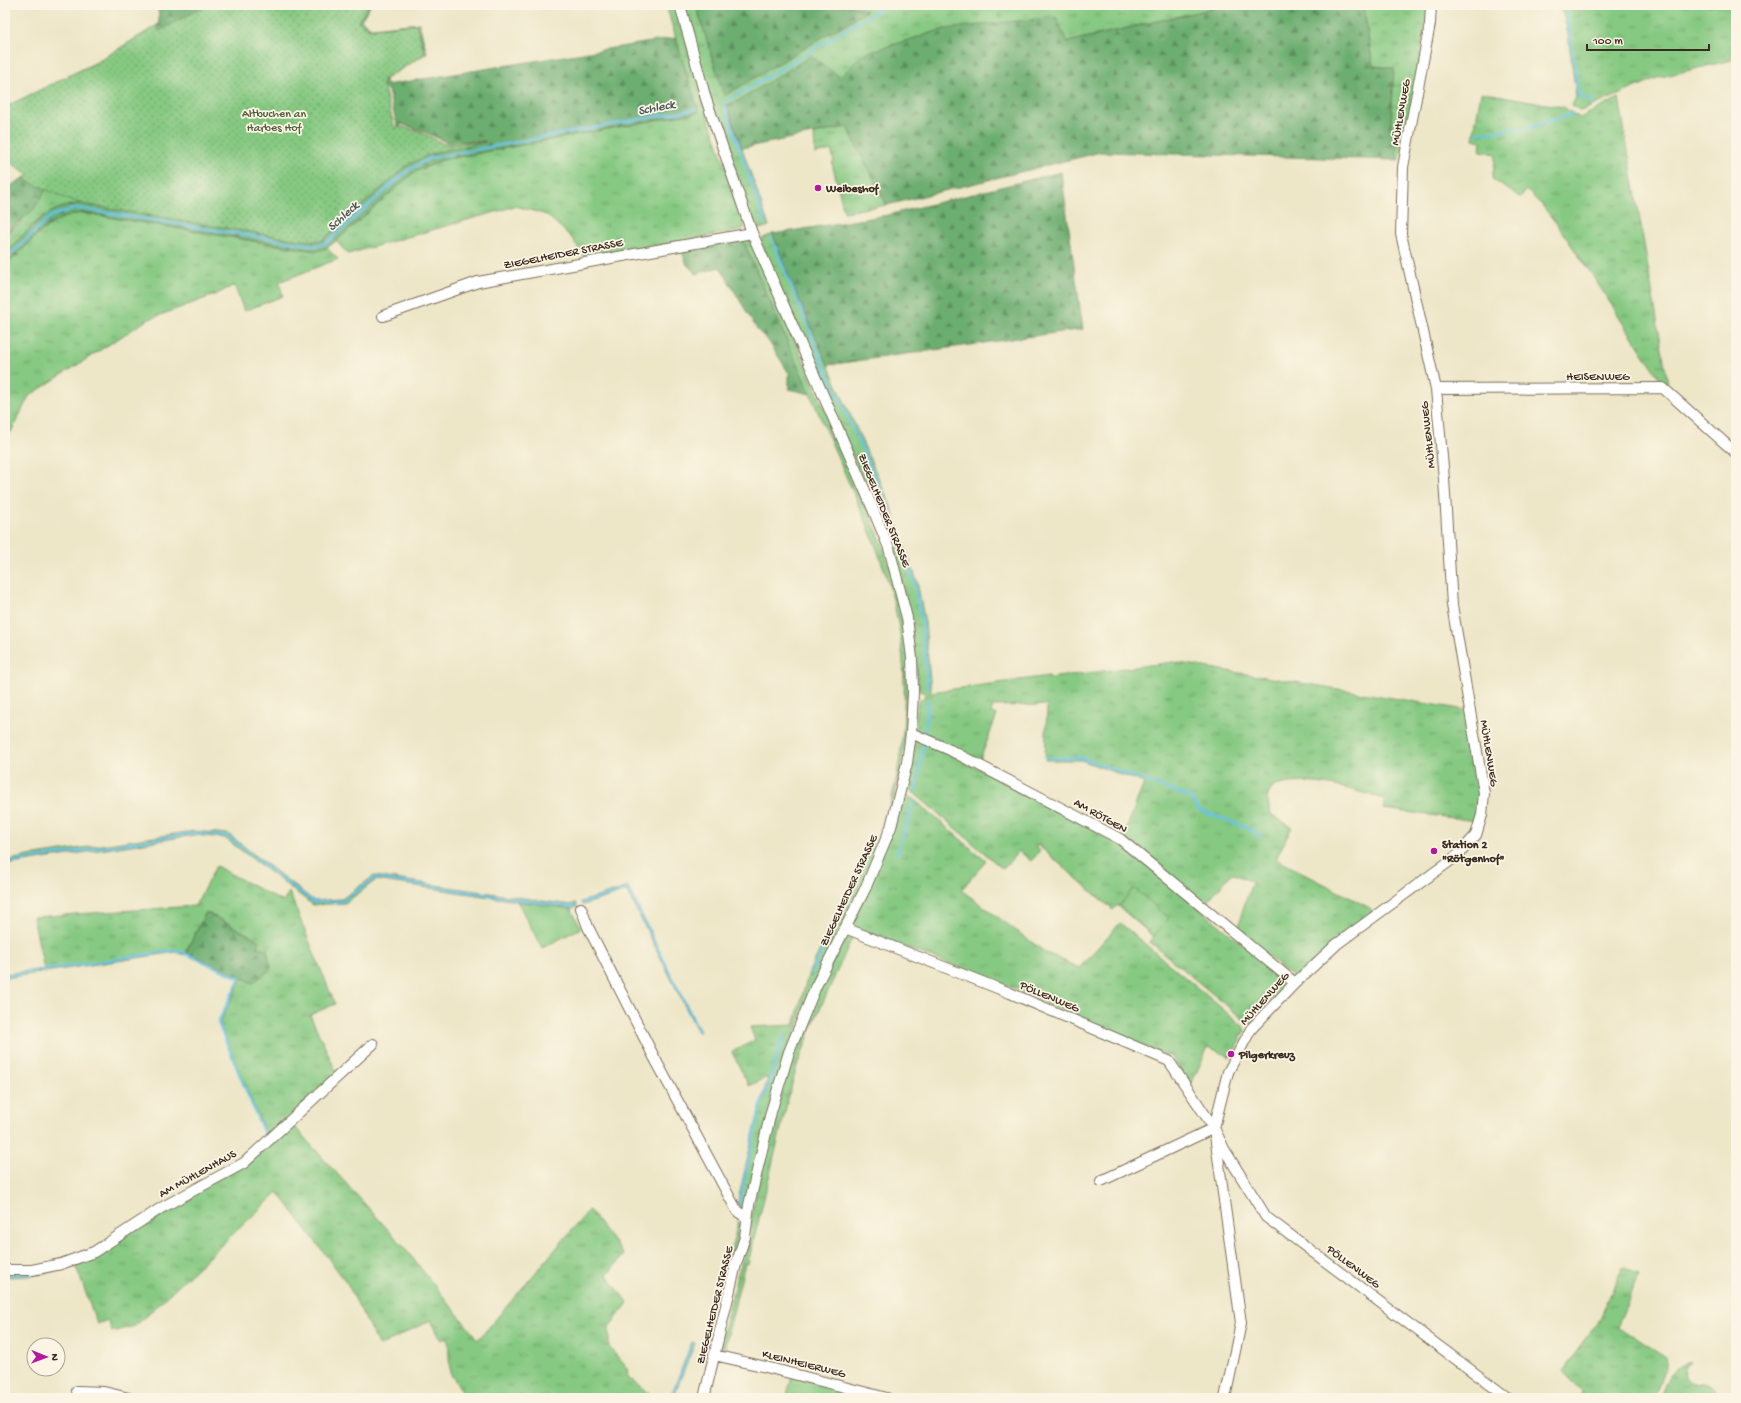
<svg xmlns="http://www.w3.org/2000/svg" width="1741" height="1403" font-family="'Gochi Hand',sans-serif">
  <style>
    .grass { fill: url(#grass-tufts); stroke: #607a50 }
    .forest { fill: url(#forest-firs); stroke: #546c47 }
    .park { fill: url(#park-dots); stroke: #607a50 }
    .garden { fill: #86c982; stroke: #607a50 }
    .lines { fill: none; stroke-linecap: round; stroke-linejoin: round }
    .stream { stroke: #68c2e6; stroke-width: 2.5 }
    .minor-casing { stroke: #796c59; stroke-width: 12 }
    .minor { stroke: #fff; stroke-width: 10 }
    .poi-dot { fill: #b5179e; stroke: #fcf5e5; stroke-width: 1.5 }
    .labels { text-anchor: middle; stroke-width: 3.5; stroke-linejoin: round; paint-order: stroke }
    .street-label { font-size: 12px; fill: #3b2a1e; stroke: #fcf5e5 }
    .park-label { font-size: 12px; fill: #525a3c; stroke: #fcf5e5 }
    .poi-label { font-size: 12px; font-weight: bold; fill: #3b2a1e; stroke: #fcf5e5; text-anchor: start }
    .water-label { font-size: 13px; font-style: italic; fill: #48585a; stroke: #fcf5e5 }
  </style>
  <defs>
    <pattern id="grass-tufts" width="24" height="20" patternUnits="userSpaceOnUse"><rect width="24" height="20" fill="#86c982"/><path d="M3 7l-1-3M5 7V3M7 7l1-3M15 17l-1-3M17 17v-4M19 17l1-3" fill="none" stroke="#6fa36a"/></pattern>
    <pattern id="forest-firs" width="22" height="20" patternUnits="userSpaceOnUse"><rect width="22" height="20" fill="#6cad70"/><path d="M5 1l3.5 6h-7zM16 11l3.5 6h-7z" fill="#5a8d5b"/></pattern>
    <pattern id="park-dots" width="8" height="8" patternUnits="userSpaceOnUse"><rect width="8" height="8" fill="#86c982"/><path d="M2 2h.1M6 6h.1" fill="none" stroke="#6fa36a" stroke-width="1.8" stroke-linecap="round"/></pattern>
  </defs>
  <rect width="100%" height="100%" fill="#fcf5e5"/>
  <filter id="ink" filterUnits="userSpaceOnUse"><feTurbulence type="fractalNoise" baseFrequency=".025" numOctaves="2"/><feDisplacementMap in="SourceGraphic" scale="8" xChannelSelector="R" yChannelSelector="G"/><feConvolveMatrix kernelMatrix="1 2 1 2 8 2 1 2 1" color-interpolation-filters="sRGB"/></filter>
  <filter id="wash" filterUnits="userSpaceOnUse"><feTurbulence type="fractalNoise" baseFrequency=".012" numOctaves="4" result="noise"/><feDisplacementMap in="SourceGraphic" scale="16" xChannelSelector="R" yChannelSelector="G"/><feGaussianBlur stdDeviation="0.9" result="paint"/><feColorMatrix in="noise" values="0 0 0 0 0 0 0 0 0 0 0 0 0 0 0 0 0 1.4 0 .05"/><feComposite in="paint" operator="in"/></filter>
  <g filter="url(#wash)">
    <rect width="100%" height="100%" fill="#ede6c7"/>
    <path class="grass" d="M666,5H675L703,102L744,220V228L738,231L585,258L571,237L547,215L516,206L348,254L336,241L413,173L442,160L698,112Z
      M684,5H696L724,95L866,11L847,5H1258L1219,7L1067,42L944,29L863,54L840,77L740,100L727,105L769,226L759,229L756,227L718,123Z
      M1363,5H1428L1427,21L1400,160H1397L1396,140L1391,127L1394,68L1373,66Z
      M1561,5H1736V59L1657,78L1581,111L1572,105L1576,97L1568,34Z
      M1481,92L1563,107L1580,118L1619,98L1668,384L1664,385L1592,275L1556,223L1541,204L1526,190L1521,198L1492,179L1496,154L1480,151L1481,141L1473,139Z
      M847,127L887,205L844,212L832,163L834,162L831,150L815,154L814,134Z
      M47,188L86,203L39,220L5,253V234L18,225Z
      M84,213L300,249L317,251L327,248L338,259L279,282L283,296L244,311L234,285L217,294L147,320L29,396L11,432L5,434V267C30,243 48,216 84,213Z
      M773,234L792,284L890,504L917,581L925,623L931,692L1049,676V678L1173,662L1466,710C1471,742 1485,791 1476,821L1383,809L1385,799C1348,789 1310,775 1272,787L1267,798L1271,815L1292,827L1276,859L1370,908L1373,913L1296,976H1292L1238,933L1241,915L1252,882L1232,873L1204,905L1123,837L1144,783L1081,760H1045L1047,705L993,706L991,713L997,715L979,762L915,730L918,701L924,698L925,693L919,691C914,640 907,592 891,545L761,243L763,238Z
      M742,238H746L753,243L882,543C895,582 906,621 909,662C913,714 901,784 884,833L882,832C910,749 913,652 884,569C868,523 847,479 828,435C799,369 771,304 742,238Z
      M922,740L1116,839L1289,983L1250,1025L1150,942L1154,937L1117,905L1113,910L1038,845L1036,847L1040,851L1031,861L1019,851L1003,869L906,786L914,741Z
      M903,796L911,798L917,802L986,861L961,890L1045,952L1079,968L1120,923L1243,1026L1245,1031L1231,1057L1208,1047L1190,1087L1172,1057L1111,1034L1013,988L857,929L853,923Z
      M194,831L228,834L314,901L342,899L374,876L570,905L576,903L577,907L571,909L376,880L345,903L313,905L225,838L194,835L5,865V861L29,856Z
      M880,836L881,841L871,868L804,1005L744,1211L737,1205L752,1139L768,1077L749,1086L732,1052L755,1040L750,1027L794,1025L809,972L867,854Z
      M216,866L283,902L289,892L335,1004L310,1015L337,1073L267,1137L219,1024L242,978L253,983L257,947L260,941L206,912L184,955L176,952L5,978V974L44,969L33,917L195,906Z
      M628,887L636,903L700,1032H698L627,891L582,905L581,902Z
      M846,936H853L813,1024L797,1066L788,1099L748,1264L745,1263L723,1354L719,1349L737,1276L751,1235L752,1212L769,1137L793,1054L816,994Z
      M290,1122L403,1246L478,1340L589,1210L624,1255L607,1275L628,1303L609,1327V1347L627,1368L628,1377L655,1398H467L450,1373L448,1337L441,1340L431,1320L379,1346L347,1283L278,1192L135,1326L112,1332L108,1320L97,1324L76,1266L29,1276L5,1277V1272L62,1267L161,1210L245,1165Z
      M738,1221L741,1227V1237L716,1333L711,1336Z
      M1623,1266L1640,1275L1617,1326L1666,1358L1667,1364L1655,1398H1579L1583,1392L1563,1370L1598,1323Z
      M692,1342L695,1343L673,1398H670Z
      M1690,1362C1683,1368 1681,1382 1694,1384C1696,1385 1698,1383 1701,1383C1706,1383 1712,1387 1716,1389L1713,1398H1661C1668,1378 1668,1369 1690,1362Z
      M792,1376L864,1395L863,1398H800L787,1395Z"/>
    <path class="forest" d="M158,5H371L361,20L371,28L419,23L427,53L385,79L386,85L675,38L699,112L442,160L413,173L336,241L327,248L317,251L84,213C48,216 30,243 5,267V253C32,227 45,205 86,203L316,240H323L407,165L422,155L485,141L446,142L423,131L401,124L398,128L388,91L338,39L5,156V107L99,61L159,24Z
      M696,5H847L867,11L724,96Z
      M1258,5H1363L1373,66L1394,68L1391,127L1396,140L1397,160L1101,152L887,205L847,127L742,148L727,105L740,100L811,56L840,77L863,54L944,29L1056,17L1067,42L1219,7Z
      M1061,172L1083,329L828,365L792,284L773,234L888,215Z
      M25,177L47,188L34,209L5,234V189Z
      M742,238L810,394L789,389V373L767,339L758,331L720,267L696,274L687,265L681,249Z
      M206,912L260,941L257,947L267,949L271,969L253,983L186,952Z"/>
    <path class="park" d="M207,5H369L358,21L369,29L416,24L425,54L382,81L395,129L399,126L421,132L444,144L486,142C457,148 430,150 405,167L321,241L299,240L83,204L65,198L23,179L29,175L5,159V107L97,62L158,25L159,31Z"/>
    <path class="garden" d="M1134,888L1169,918L1154,936L1119,906Z
      M517,901L571,909L581,928L542,948Z"/>
    <g class="lines">
      <path class="stream" d="M1566,5L1579,97L1591,99V103
        M1476,134L1532,127L1572,114
        M765,222L724,103L887,5
        M771,237L824,365L888,505L914,581L922,623L928,689
        M5,260L51,216L76,208L316,246L326,243L407,171L430,158L696,109
        M925,732L928,700
        M1046,758H1082L1190,797L1199,810L1250,829L1260,837
        M916,791L924,743
        M897,854L914,802
        M5,863L193,833L227,836L313,902L343,901L375,878L571,907L575,906
        M582,903L628,889L699,1031
        M811,973L867,859
        M5,976L177,950L240,978L218,1022L266,1139
        M739,1204L760,1109L784,1035
        M5,1275L32,1274
        M671,1398L693,1344"/>
    </g>
  </g>
  <g filter="url(#ink)">
    <g class="lines">
      <defs>
        <path id="minor" d="M680,5L706,99L752,233L867,495L889,548L907,618L912,658L913,692L911,733L907,763L891,827L865,889L816,986L789,1052L771,1112L749,1205L745,1237L736,1264L704,1398
          M383,316L478,282L752,233
          M1436,389L1663,388L1736,453
          M911,733L950,750L1120,839L1295,983
          M581,908L588,927L654,1057L737,1211L747,1218
          M845,928L1010,993L1169,1061L1214,1128L1224,1149L1266,1217L1508,1398
          M1101,1181L1214,1128
          M5,1270H32L61,1264L94,1252L161,1208L244,1163L373,1044
          M714,1355L762,1366L887,1398
          M77,1391L104,1392L129,1398
          M1225,1398L1241,1323L1214,1128L1228,1072L1251,1029L1295,983L1337,944L1458,855L1476,835L1482,815L1484,793L1452,605L1444,479L1436,389L1401,234L1403,167L1430,24L1431,5"/>
      </defs>
      <use href="#minor" class="minor-casing"/>
      <use href="#minor" class="minor"/>
    </g>
  </g>
  <g class="poi-dot">
    <circle cx="818" cy="188" r="4"/>
    <circle cx="1434" cy="851" r="4"/>
    <circle cx="1231" cy="1054" r="4"/>
  </g>
  <g class="labels">
    <g class="street-label">
      <text transform="translate(1400 112) rotate(-80)" y="4">MÜHLENWEG</text>
      <text transform="translate(563 253) rotate(-11)" y="4">ZIEGELHEIDER STRASSE</text>
      <text x="1598" y="380">HEISENWEG</text>
      <text transform="translate(1427 435) rotate(-96)" y="4">MÜHLENWEG</text>
      <text transform="translate(885 510) rotate(68)" y="4">ZIEGELHEIDER STRASSE</text>
      <text transform="translate(1490 753) rotate(81)" y="4">MÜHLENWEG</text>
      <text transform="translate(1101 815) rotate(29)" y="4">AM RÖTGEN</text>
      <text transform="translate(848 890) rotate(-65)" y="4">ZIEGELHEIDER STRASSE</text>
      <text transform="translate(1050 996) rotate(23)" y="4">PÖLLENWEG</text>
      <text transform="translate(1264 998) rotate(-48)" y="4">MÜHLENWEG</text>
      <text transform="translate(197 1173) rotate(-29)" y="4">AM MÜHLENHAUS</text>
      <text transform="translate(1354 1266) rotate(37)" y="4">PÖLLENWEG</text>
      <text transform="translate(714 1305) rotate(-76)" y="4">ZIEGELHEIDER STRASSE</text>
      <text transform="translate(804 1363) rotate(14)" y="4">KLEINHEIERWEG</text>
    </g>
    <g class="park-label">
      <text x="274" y="117">Altbuchen an<tspan x="274" dy="14">Harbes Hof</tspan></text>
    </g>
    <g class="poi-label">
      <text x="826" y="192">Weibeshof</text>
      <text x="1442" y="848">Station 2<tspan x="1442" dy="14">"Rötgenhof"</tspan></text>
      <text x="1239" y="1058">Pilgerkreuz</text>
    </g>
    <g class="water-label">
      <text transform="translate(656 106) rotate(-11)" y="5">Schleck</text>
      <text transform="translate(342 215) rotate(-42)" y="5">Schleck</text>
    </g>
  </g>
  <rect width="1741" height="1403" fill="none" stroke="#fcf5e5" stroke-width="20"/>
  <g transform="translate(46 1357) rotate(91)"><circle r="19" fill="#fcf5e5" stroke="#afa495"/>
  <path d="M0-3L7 15L0 10L-7 15Z" fill="#b5179e"/>
  <text y="-6" font-size="11" font-weight="bold" text-anchor="middle" fill="#3b2a1e">N</text>
  </g>
  <path d="M1587 44v6h122v-6" fill="none" stroke="#3b2a1e" stroke-width="2"/>
  <text x="1593" y="44" font-size="12" fill="#3b2a1e" stroke="#fcf5e5" stroke-width="3" paint-order="stroke">100 m</text>
</svg>
